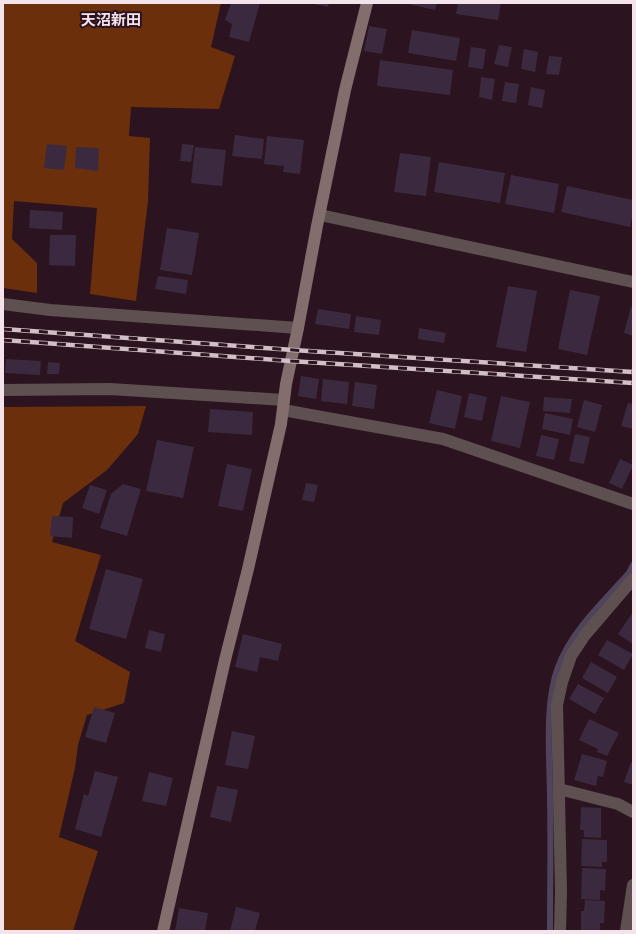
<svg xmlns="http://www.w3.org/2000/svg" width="636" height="934" font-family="'Public Sans','Noto Sans JP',sans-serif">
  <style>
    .forest { fill: #6b2f0b }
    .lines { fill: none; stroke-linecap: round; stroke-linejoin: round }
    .stream { stroke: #4f445c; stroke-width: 6 }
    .building { fill: #3b2a3f }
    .street { stroke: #5e5050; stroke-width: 12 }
    .secondary { stroke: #836d6d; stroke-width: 12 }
    .rail-casing { stroke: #d1bfc7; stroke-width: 4.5 }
    .rail { stroke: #2b131f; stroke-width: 3; stroke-dasharray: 9; stroke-linecap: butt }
    .labels { text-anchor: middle; stroke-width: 4; stroke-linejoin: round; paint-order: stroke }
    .quarter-label { font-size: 15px; font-weight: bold; fill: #f4e3ea; stroke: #2b131f }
  </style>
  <rect width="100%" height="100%" fill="#2b131f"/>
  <path class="forest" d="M3,3H221L211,47L235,56L219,109L131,107L129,136L150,138L148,201L136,301L90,294L97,208L14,201L12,239L37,263V293L3,288Z
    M146,406L138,434L107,470L63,503L52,542L101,555L75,641L130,672L124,703L87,715L78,745L75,768L59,837L98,851L73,931H3V407Z"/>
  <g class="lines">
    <path class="stream" d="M550,931C550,887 551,844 550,800C550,761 544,703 558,667C572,630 603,602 629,573L633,565"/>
  </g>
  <path class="building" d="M231,3H260L249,42L229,37L232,24L225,20Z
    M310,3H329L328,7Z
    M404,3H437L435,10Z
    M458,3H501L498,20L456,14Z
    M369,26L387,29L382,54L364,51Z
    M412,30L460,38L456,61L408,53Z
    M499,45L512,47L508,67L494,64Z
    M471,47L486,49L483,69L468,67Z
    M524,49L538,52L535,72L521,69Z
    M549,56L562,57L559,75L546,74Z
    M380,60L453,70L450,95L377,86Z
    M481,77L495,79L492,100L479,97Z
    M505,82L519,84L516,103L502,101Z
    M531,87L545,90L542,108L528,105Z
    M235,135L264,139L262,159L232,156Z
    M267,136L304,140L300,174L283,172L284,166L264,164Z
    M47,144L67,146L64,170L44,168Z
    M182,144L194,145L191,162L180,161Z
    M76,147L99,148L98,171L75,168Z
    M195,147L226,150L222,186L191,183Z
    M400,153L431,157L426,196L394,192Z
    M439,162L505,173L500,203L434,192Z
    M511,175L559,184L554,213L505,204Z
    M567,186L633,200V213L630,227L561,212Z
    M30,210L63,212L62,230L29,228Z
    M167,228L199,233L192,275L160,270Z
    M50,235H76L75,266L49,265Z
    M158,276L188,280L186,294L155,289Z
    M508,286L537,291L526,352L496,347Z
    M570,290L600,296L587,355L558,349Z
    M631,307H633V336L624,333Z
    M318,309L351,314L349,329L315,324Z
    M356,316L381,320L379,335L354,332Z
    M419,328L446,333L444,343L418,339Z
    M6,359L41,361L40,375L5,373Z
    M48,362L60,363L59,374H47Z
    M301,376L319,379L316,399L298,396Z
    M323,379L349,382L347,404L321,401Z
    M355,382L377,385L374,409L352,406Z
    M437,390L462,396L455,429L429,423Z
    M469,393L487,397L482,421L464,417Z
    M501,396L530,402L520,448L491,441Z
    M544,397L572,399L570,413L543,411Z
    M584,400L602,405L595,432L577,427Z
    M628,403L633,404V429L621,426Z
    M210,409L253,412L252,435L208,432Z
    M545,413L573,419L570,435L542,429Z
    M575,434L590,437L584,464L569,461Z
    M541,435L559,439L554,460L536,456Z
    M157,440L194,447L183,498L146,491Z
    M620,459L633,465L622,489L609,483Z
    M227,464L252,469L243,511L218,506Z
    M306,483L318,485L314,502L302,500Z
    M123,484L141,489L127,536L100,528L111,494Z
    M90,485L107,490L99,514L82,508Z
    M52,516L73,517L72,538L50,536Z
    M106,569L143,579L126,639L89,629Z
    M633,612V644L618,634Z
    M149,630L165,634L161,652L145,648Z
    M243,634L282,644L278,661L260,657L257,672L235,667Z
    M607,640L633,654L624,670L598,655Z
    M591,662L617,677L608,693L582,678Z
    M578,684L604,698L595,714L569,699Z
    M94,707L115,713L106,743L85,737Z
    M589,719L619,733L607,756L597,752L598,749L579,740Z
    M232,731L255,736L248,769L225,765Z
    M582,754L607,761L603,777L598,776L596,786L574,780Z
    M631,762L633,763V785L624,782Z
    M95,771L118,777L101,837L75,829L84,794L88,796Z
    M149,772L173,778L166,806L142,801Z
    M217,786L238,790L231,822L210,817Z
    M581,807L601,808V838L584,837V830H580Z
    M582,839L607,840V862H602V867L581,866Z
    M582,868L606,869L605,891L600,890V900L581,899Z
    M585,900L605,901L604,923H600V931H581V911H584Z
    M236,907L260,913L255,931H230Z
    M179,908L208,913L205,931H175Z"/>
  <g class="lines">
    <path class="street" d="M320,215L633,282
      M3,304L50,310L298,328
      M3,390L110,389L284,400
      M283,410L443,439L633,504
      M559,789L618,804L633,812
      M560,931L561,891L557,705L562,682L571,656L585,635L633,579
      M626,931L633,885"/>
    <path class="secondary" d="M163,931L225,660L248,569L281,424L286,384L298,328L317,226L345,90L367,3"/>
    <defs>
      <path id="rail" d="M3,329L293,350L633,372
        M3,340L290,361L633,383"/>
    </defs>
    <use href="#rail" class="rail-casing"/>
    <use href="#rail" class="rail"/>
  </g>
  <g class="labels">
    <g class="quarter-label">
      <text x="111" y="25">天沼新田</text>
    </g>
  </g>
  <rect width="636" height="934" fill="none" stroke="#f4e3ea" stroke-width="8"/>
</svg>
